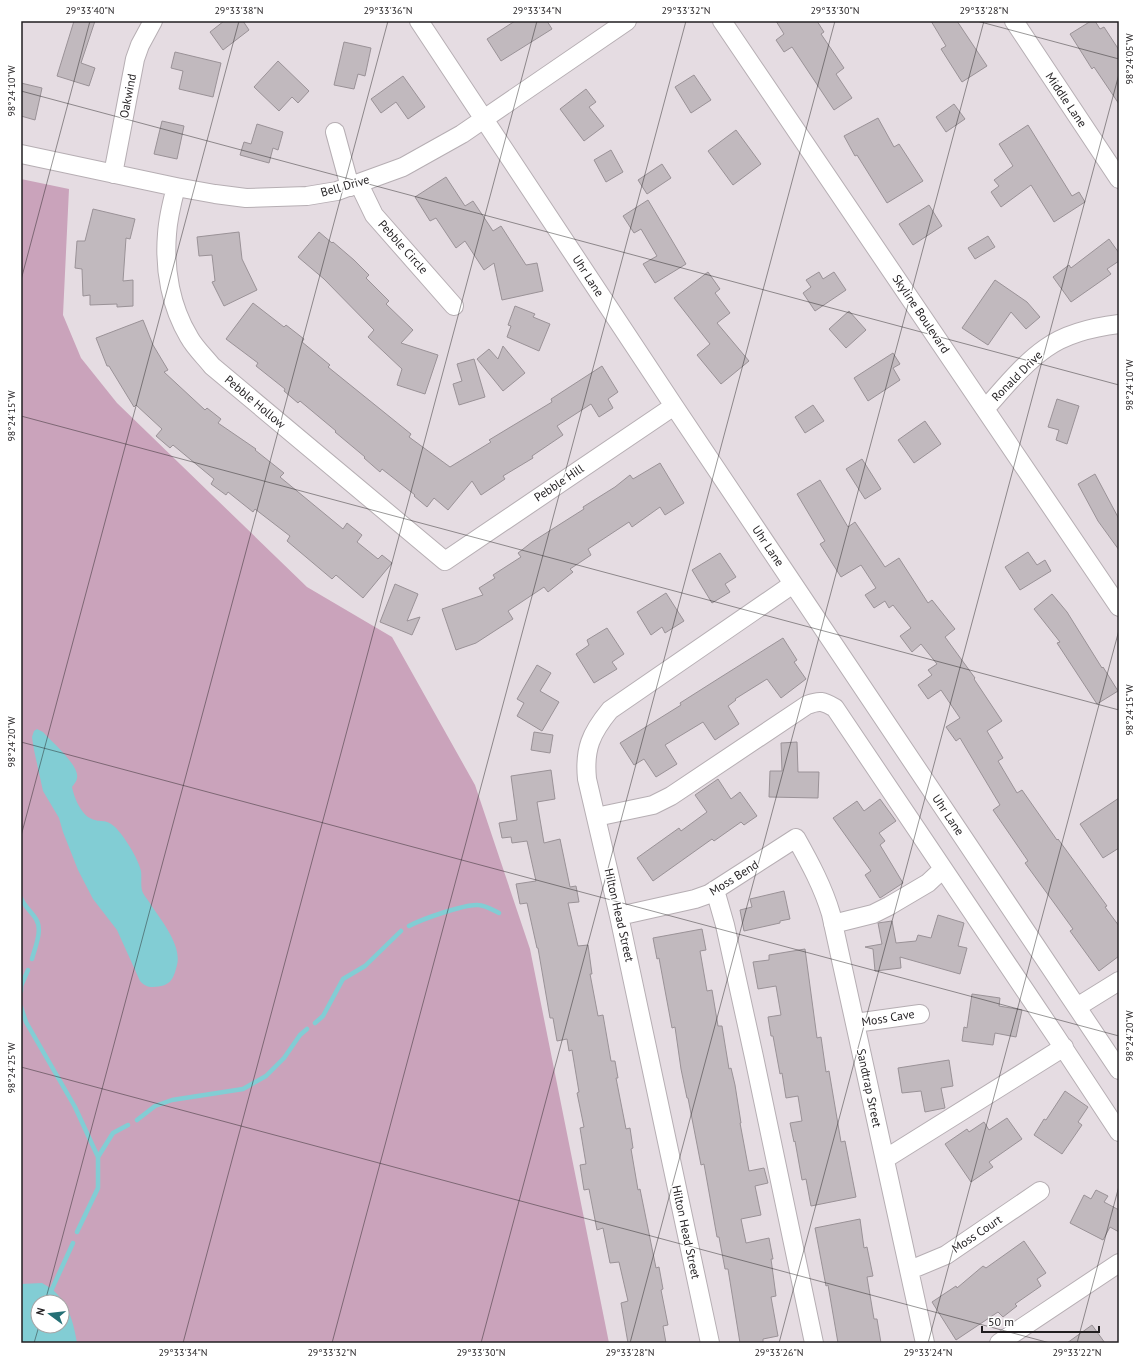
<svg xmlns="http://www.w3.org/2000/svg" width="1140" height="1364" font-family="'PT Sans',sans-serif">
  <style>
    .green { fill: #caa3bb; fill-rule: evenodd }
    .water { fill: #82cdd4; fill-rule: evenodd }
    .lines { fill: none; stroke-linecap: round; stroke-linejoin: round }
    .stream { stroke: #82cdd4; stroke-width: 4.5 }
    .building { fill: #c1b9be; stroke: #9a9297 }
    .minor-casing { stroke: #b6aeb3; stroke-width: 20 }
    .minor { stroke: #fff; stroke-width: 18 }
    .ticks { fill: none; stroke: #211e20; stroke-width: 1; stroke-opacity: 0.45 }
    .labels { text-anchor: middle; stroke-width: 3; stroke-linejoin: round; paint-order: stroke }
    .street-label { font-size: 12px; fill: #211e20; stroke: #fff }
    .neatline { fill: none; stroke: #211e20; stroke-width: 1.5 }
    .ticks-label { font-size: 10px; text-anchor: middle; fill: #211e20 }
  </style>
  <rect width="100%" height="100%" fill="#e5dce2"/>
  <path class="green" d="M21,179L69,189L63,315L81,358L117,403L307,587L392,637L475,785L530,949L609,1343H21ZM38,1302H62V1326H38Z"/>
  <path class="water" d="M37,729L43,732C51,741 80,766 77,778C77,781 74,784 72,787C74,797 81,815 92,819C101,823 105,818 115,827C124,836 138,858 141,871C142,878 140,887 143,893C145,897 149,901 151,905C162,921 182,946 177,965C173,981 170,986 153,987C147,987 144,985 140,981L117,930L93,899L78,870L63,832L59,818L43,791L34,750L32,737L34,731Z
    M42,1283C66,1295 73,1318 77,1343H21V1284ZM38,1302H62V1326H38Z"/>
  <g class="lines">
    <path class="stream" d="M21,898C24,906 31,911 36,919C43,930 35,947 32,959
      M409,926C422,919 465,904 478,905C485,905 493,910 499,913
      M21,991V986L28,970
      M21,1007L26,1022L75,1107L98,1157V1188L77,1232
      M315,1023L323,1016L343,979L365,966L401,931
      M137,1120L155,1106L172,1100L243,1089L266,1076L284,1058L300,1035L307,1029
      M98,1157L113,1133L128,1125
      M46,1302L73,1243"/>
  </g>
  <path class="building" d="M74,21H95L81,63L95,68L89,86L57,76Z
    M224,21H243L249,30L223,50L210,32Z
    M515,21H547L552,29L501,61L487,39Z
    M776,21H817L824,32L821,34L844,68L836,74L852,98L834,110L792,47L784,52L776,40L784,34Z
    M931,21H957L987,66L962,82L941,49L946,46Z
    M1091,21H1095L1100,29L1104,27L1119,50V104L1094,67L1092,69L1070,34Z
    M344,42L371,48L365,76L358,74L354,89L334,85Z
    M175,52L221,63L213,97L179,89L183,71L171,68Z
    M278,61L309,91L298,103L292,97L279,111L254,87Z
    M694,75L711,100L691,113L675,87Z
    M403,76L425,107L408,119L396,102L381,113L371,99Z
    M21,83L42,88L35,120L21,116Z
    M586,89L596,102L589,107L604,126L584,141L560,109Z
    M954,104L965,119L946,132L936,117Z
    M878,118L894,147L899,144L923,181L887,203L857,155L855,156L844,136Z
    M162,121L184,126L177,159L154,154Z
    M257,124L283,132L278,150L273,148L269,163L240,155L244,142L251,144Z
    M1028,125L1072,196L1079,192L1085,202L1054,222L1031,185L1001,207L991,192L999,186L994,180L1013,166L999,144Z
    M736,130L761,164L733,185L708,151Z
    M611,150L623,172L606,182L594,160Z
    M662,164L671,178L647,194L638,180Z
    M446,177L465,206L473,201L493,231L501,226L526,265L537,263L543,291L502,300L494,263L484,270L465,241L456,248L436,218L430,221L415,197Z
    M648,200L686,264L655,283L643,264L657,256L641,229L634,233L623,216Z
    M929,205L942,226L913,245L899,224Z
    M93,209L135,219L130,239L126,238L123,281L133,280V306L117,307V304L90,305V295L83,296L82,269L75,268L77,241H85Z
    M239,232L242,259L257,290L224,306L212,282L215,281L212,255L199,256L197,237Z
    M319,232L332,243L333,242L354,260L369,275L366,278L389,301L386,304L413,330L401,343L438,355L425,394L397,385L402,369L368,337L374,330L324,279L298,257Z
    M988,236L995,247L975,259L968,248Z
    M1109,239L1119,253V261L1107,269L1111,274L1071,302L1053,277L1069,265L1071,268Z
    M708,272L720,289L715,293L730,313L717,323L749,361L721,384L697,355L710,344L674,298Z
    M819,272L823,279L834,272L846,290L815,311L803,293L811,287L806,280Z
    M995,280L1027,302L1040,317L1026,329L1011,312L988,345L962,328Z
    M253,303L284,327L286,325L304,339L302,342L330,365L328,367L411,434L409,437L450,467L491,442L489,440L552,402L551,399L602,366L618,392L608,399L613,408L599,417L591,404L557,426L563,435L532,456L533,458L503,476L505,479L481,495L472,481L448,510L434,498L427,507L414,496L415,495L382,469L380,472L364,458L365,457L335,432L336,431L300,401L298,403L284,391L285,389L256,366L258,363L226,339Z
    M515,306L535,314L533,317L550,324L539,351L507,337L511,326L508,325Z
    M849,311L866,330L846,348L829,329Z
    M143,320L153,345L168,370L164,372L205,410L207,408L221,419L218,423L256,449L255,450L284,473L280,477L343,529L347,523L362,535L357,542L378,559L382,555L392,563L363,598L336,575L332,579L287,541L290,536L255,509L253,512L228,492L226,495L211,484L214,479L173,445L170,448L156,436L162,429L136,405L134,407L109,366H107L96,338Z
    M503,346L525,373L503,391L477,359L489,349L498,359Z
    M893,353L900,364L893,368L900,380L868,401L854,378Z
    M474,359L485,397L459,405L453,384L462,381L457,364Z
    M1057,399L1079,406L1067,444L1056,440L1059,430L1048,427Z
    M813,405L824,421L805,433L795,417Z
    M925,421L941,444L914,463L898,440Z
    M862,459L881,489L865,499L846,469Z
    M660,463L684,503L665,515L660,507L632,527L629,522L588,549L591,555L570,569L573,572L548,592L544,587L508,611L513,619L476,643L456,650L442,609L483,595L479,588L495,578L493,575L521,557L518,553L532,542L584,509L583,507L615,487L630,475L633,479Z
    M1095,474L1119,519V550L1098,521L1078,484Z
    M820,480L848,527L855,522L885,567L899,558L928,603L932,600L955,629L945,637L975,678L974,679L1002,721L987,731L1003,758L998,761L1017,793L1022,790L1057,840L1058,839L1107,906L1105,907L1119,926V956L1099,971L1070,931L1073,929L1025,863L1028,861L993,810L1000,805L960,738L956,741L946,727L960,718L941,690L928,699L918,685L932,675L928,670L937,664L921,644L912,652L900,636L911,628L893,605L889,608L885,601L874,608L865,595L876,588L861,565L841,577L820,544L825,541L797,494Z
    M1028,552L1037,565L1045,560L1051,571L1020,590L1005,567Z
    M720,553L736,577L725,584L730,592L712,603L692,570Z
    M395,584L418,594L407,621L420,617L412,635L380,622Z
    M666,593L684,621L665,633L662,627L651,635L637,612Z
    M1052,594L1067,612L1102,668L1103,667L1118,691L1097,704L1057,643L1060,642L1034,609Z
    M607,628L624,654L612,662L617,669L594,683L576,654L589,645L587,640Z
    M783,638L797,660L794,662L806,679L781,698L767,679L735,699L736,700L728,706L739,724L715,740L703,722L665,745L677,764L656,777L644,759L634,765L620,743L681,705L680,703L721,677Z
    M537,665L551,673L540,691L559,702L542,731L517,716L524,703L517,699Z
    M534,732L553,735L550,753L531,750Z
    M797,742L798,772H819L818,798L769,797L770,771H782L781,743Z
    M551,770L555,799L537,802L544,843L560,839L570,887L576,886L579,902L568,903L578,946L588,945L592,974H590L598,1016L603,1015L611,1061H615L618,1078H616L626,1129L630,1128L633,1148L631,1149L638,1190L640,1189L656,1268L659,1267L663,1289L661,1290L668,1325L663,1326L666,1343H628L621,1303L628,1301L619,1262L610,1263L603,1228L597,1230L589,1189L584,1190L580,1165L586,1164L580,1128L584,1127L577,1093L579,1092L572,1050L569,1051L567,1039L557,1041L553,1018H550L538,948H537L527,903L520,904L516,884L536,881L527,841L512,843L511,837L502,838L499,823L517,820L511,776Z
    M718,779L731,799L740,792L757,816L744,825L741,822L714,841L712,839L653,881L637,858L679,828L681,831L707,812L695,795Z
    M1119,798V848L1103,858L1080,824Z
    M880,799L896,821L879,833L885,841L880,845L903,883L880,898L865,875L871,871L833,818L857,801L864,811Z
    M784,891L790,919L780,921V923L744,931L740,910L752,907L750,899Z
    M938,915L964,923L958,946L967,948L960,974L900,957L901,968L875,971L873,949L865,947L882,944L878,923L892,921L896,943L916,941L918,935L931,938Z
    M702,929L706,950L700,951L707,991L712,990L718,1026H722L729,1069L731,1068L735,1085L741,1123H740L749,1171L764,1168L768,1183L755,1186L761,1215L741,1219L746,1243L769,1238L773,1259H771L776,1296L771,1297L778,1336L763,1339V1343H740L728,1269H725L719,1237H717L704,1164L701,1165L688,1098H687L681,1069L675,1027L672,1028L659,958L657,959L653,938Z
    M805,949L817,1038L821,1037L826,1072L829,1071L841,1142L845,1141L856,1197L811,1206L806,1179L802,1180L795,1141L794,1142L790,1123L802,1121L798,1096L786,1098L782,1073L780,1074L773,1036H771L768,1017L781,1015L776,986L758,989L753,962L769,960V955Z
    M972,994L1000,998L999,1006L1022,1010L1016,1037L995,1033L993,1045L962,1041L964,1027L967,1028Z
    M949,1060L953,1086L941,1088L945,1108L925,1112L921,1091L902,1093L898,1068Z
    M1065,1091L1088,1107L1078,1122L1082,1125L1062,1154L1034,1135L1044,1119L1046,1120Z
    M1007,1118L1022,1139L989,1162L993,1167L971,1182L945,1144L967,1129L969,1132L984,1122L989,1130Z
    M1096,1190L1108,1196L1104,1202L1119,1210V1232L1110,1227L1103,1240L1070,1223L1084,1195L1091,1199Z
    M860,1219L864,1248L867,1247L873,1276L867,1277L874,1319H877L881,1343H838L828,1285L826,1286L815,1228Z
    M1024,1241L1046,1273L1037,1279L1041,1286L1015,1304L1017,1306L1003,1317L998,1312L956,1340L932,1302L956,1286L957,1288L983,1266L986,1268Z
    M1092,1325L1105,1343H1067Z"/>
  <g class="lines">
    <defs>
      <path id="minor" d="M419,21L674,406L1119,1070
        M722,21L1119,607
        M1014,21L1119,179
        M335,132L350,187
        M21,154L176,187L215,194L246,198L307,196L337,191L403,167L462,134L627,21
        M113,174L135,59L140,45L153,21
        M359,184L374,215L454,306
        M176,187C172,202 168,218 167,234C164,270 171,307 189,337C195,348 205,357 212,366L445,561L674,406
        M985,409C1004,388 1023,364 1046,348C1067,333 1094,327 1119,324
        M596,817L653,805L671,796L807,705C820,700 823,701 835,708L1055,1035L1119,1132
        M715,890L725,925L754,1057L814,1343
        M619,916L695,899L709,894L796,838C810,863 823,887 831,914L925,1343
        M833,924L873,914L889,906L928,883L943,869
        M1077,1007L1119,981
        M855,1023L920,1014
        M885,1159L1064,1047
        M910,1270L946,1255L1040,1191
        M710,1343L619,916L587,779C584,749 591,733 610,710L793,584
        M999,1343L1119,1263"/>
    </defs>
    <use href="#minor" class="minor-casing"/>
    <use href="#minor" class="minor"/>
  </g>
  <path class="ticks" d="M977,21L1119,59M21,91L1119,385M21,280L90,21M21,416L1119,710M21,742L1119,1036M21,836L239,21M21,1067L1050,1343M45,1302L388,21M34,1343L39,1326M183,1343L537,21M332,1343L686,21M481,1343L835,21M630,1343L984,21M779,1343L1119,74M928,1343L1119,630M1077,1343L1119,1186"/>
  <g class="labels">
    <g class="street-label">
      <text transform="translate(128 96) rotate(-79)" y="4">Oakwind</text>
      <text transform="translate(1066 100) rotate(56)" y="4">Middle Lane</text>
      <text transform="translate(345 186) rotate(-16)" y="4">Bell Drive</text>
      <text transform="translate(403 247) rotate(48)" y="4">Pebble Circle</text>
      <text transform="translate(588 276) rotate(57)" y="4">Uhr Lane</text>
      <text transform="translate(921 314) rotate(56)" y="4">Skyline Boulevard</text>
      <text transform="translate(1017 376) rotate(-45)" y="4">Ronald Drive</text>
      <text transform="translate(255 402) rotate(40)" y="4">Pebble Hollow</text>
      <text transform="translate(559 483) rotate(-34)" y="4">Pebble Hill</text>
      <text transform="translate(768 546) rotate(56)" y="4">Uhr Lane</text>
      <text transform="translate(948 815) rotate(56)" y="4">Uhr Lane</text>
      <text transform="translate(734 878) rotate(-32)" y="4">Moss Bend</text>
      <text transform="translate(619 915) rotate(77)" y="4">Hilton Head Street</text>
      <text transform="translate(888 1018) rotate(-9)" y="4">Moss Cave</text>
      <text transform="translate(869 1088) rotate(78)" y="4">Sandtrap Street</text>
      <text transform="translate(686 1232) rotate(78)" y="4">Hilton Head Street</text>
      <text transform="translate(977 1234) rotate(-34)" y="4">Moss Court</text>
    </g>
  </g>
  <rect width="1140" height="1364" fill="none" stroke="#ffffff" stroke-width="44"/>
  <g transform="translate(50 1314) rotate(285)"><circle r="19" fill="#ffffff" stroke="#a6a5a6"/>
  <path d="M0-3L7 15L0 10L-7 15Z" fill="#246f75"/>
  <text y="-6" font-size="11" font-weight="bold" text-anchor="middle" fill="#211e20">N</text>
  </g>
  <path d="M982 1326v6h117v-6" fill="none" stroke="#211e20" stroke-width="2"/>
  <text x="988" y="1326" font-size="12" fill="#211e20" stroke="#ffffff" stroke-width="3" paint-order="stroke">50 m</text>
  <rect x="22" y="22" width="1096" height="1320" class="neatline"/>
  <g class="ticks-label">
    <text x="90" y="14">29°33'40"N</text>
    <text x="239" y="14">29°33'38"N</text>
    <text x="388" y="14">29°33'36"N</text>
    <text x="537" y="14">29°33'34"N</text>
    <text x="686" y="14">29°33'32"N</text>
    <text x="835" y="14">29°33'30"N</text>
    <text x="984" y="14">29°33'28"N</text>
    <text transform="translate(1129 59) rotate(-90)" y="4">98°24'05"W</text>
    <text transform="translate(11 91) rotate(-90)" y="4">98°24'10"W</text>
    <text transform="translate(1129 385) rotate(-90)" y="4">98°24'10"W</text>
    <text transform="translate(11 416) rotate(-90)" y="4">98°24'15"W</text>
    <text transform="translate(1129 710) rotate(-90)" y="4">98°24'15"W</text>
    <text transform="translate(11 742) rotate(-90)" y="4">98°24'20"W</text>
    <text transform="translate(1129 1036) rotate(-90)" y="4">98°24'20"W</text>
    <text transform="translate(11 1068) rotate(-90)" y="4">98°24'25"W</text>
    <text x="183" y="1356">29°33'34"N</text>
    <text x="332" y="1356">29°33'32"N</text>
    <text x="481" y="1356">29°33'30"N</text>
    <text x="630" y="1356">29°33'28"N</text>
    <text x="779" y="1356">29°33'26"N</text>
    <text x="928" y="1356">29°33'24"N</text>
    <text x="1077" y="1356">29°33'22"N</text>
  </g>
</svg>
